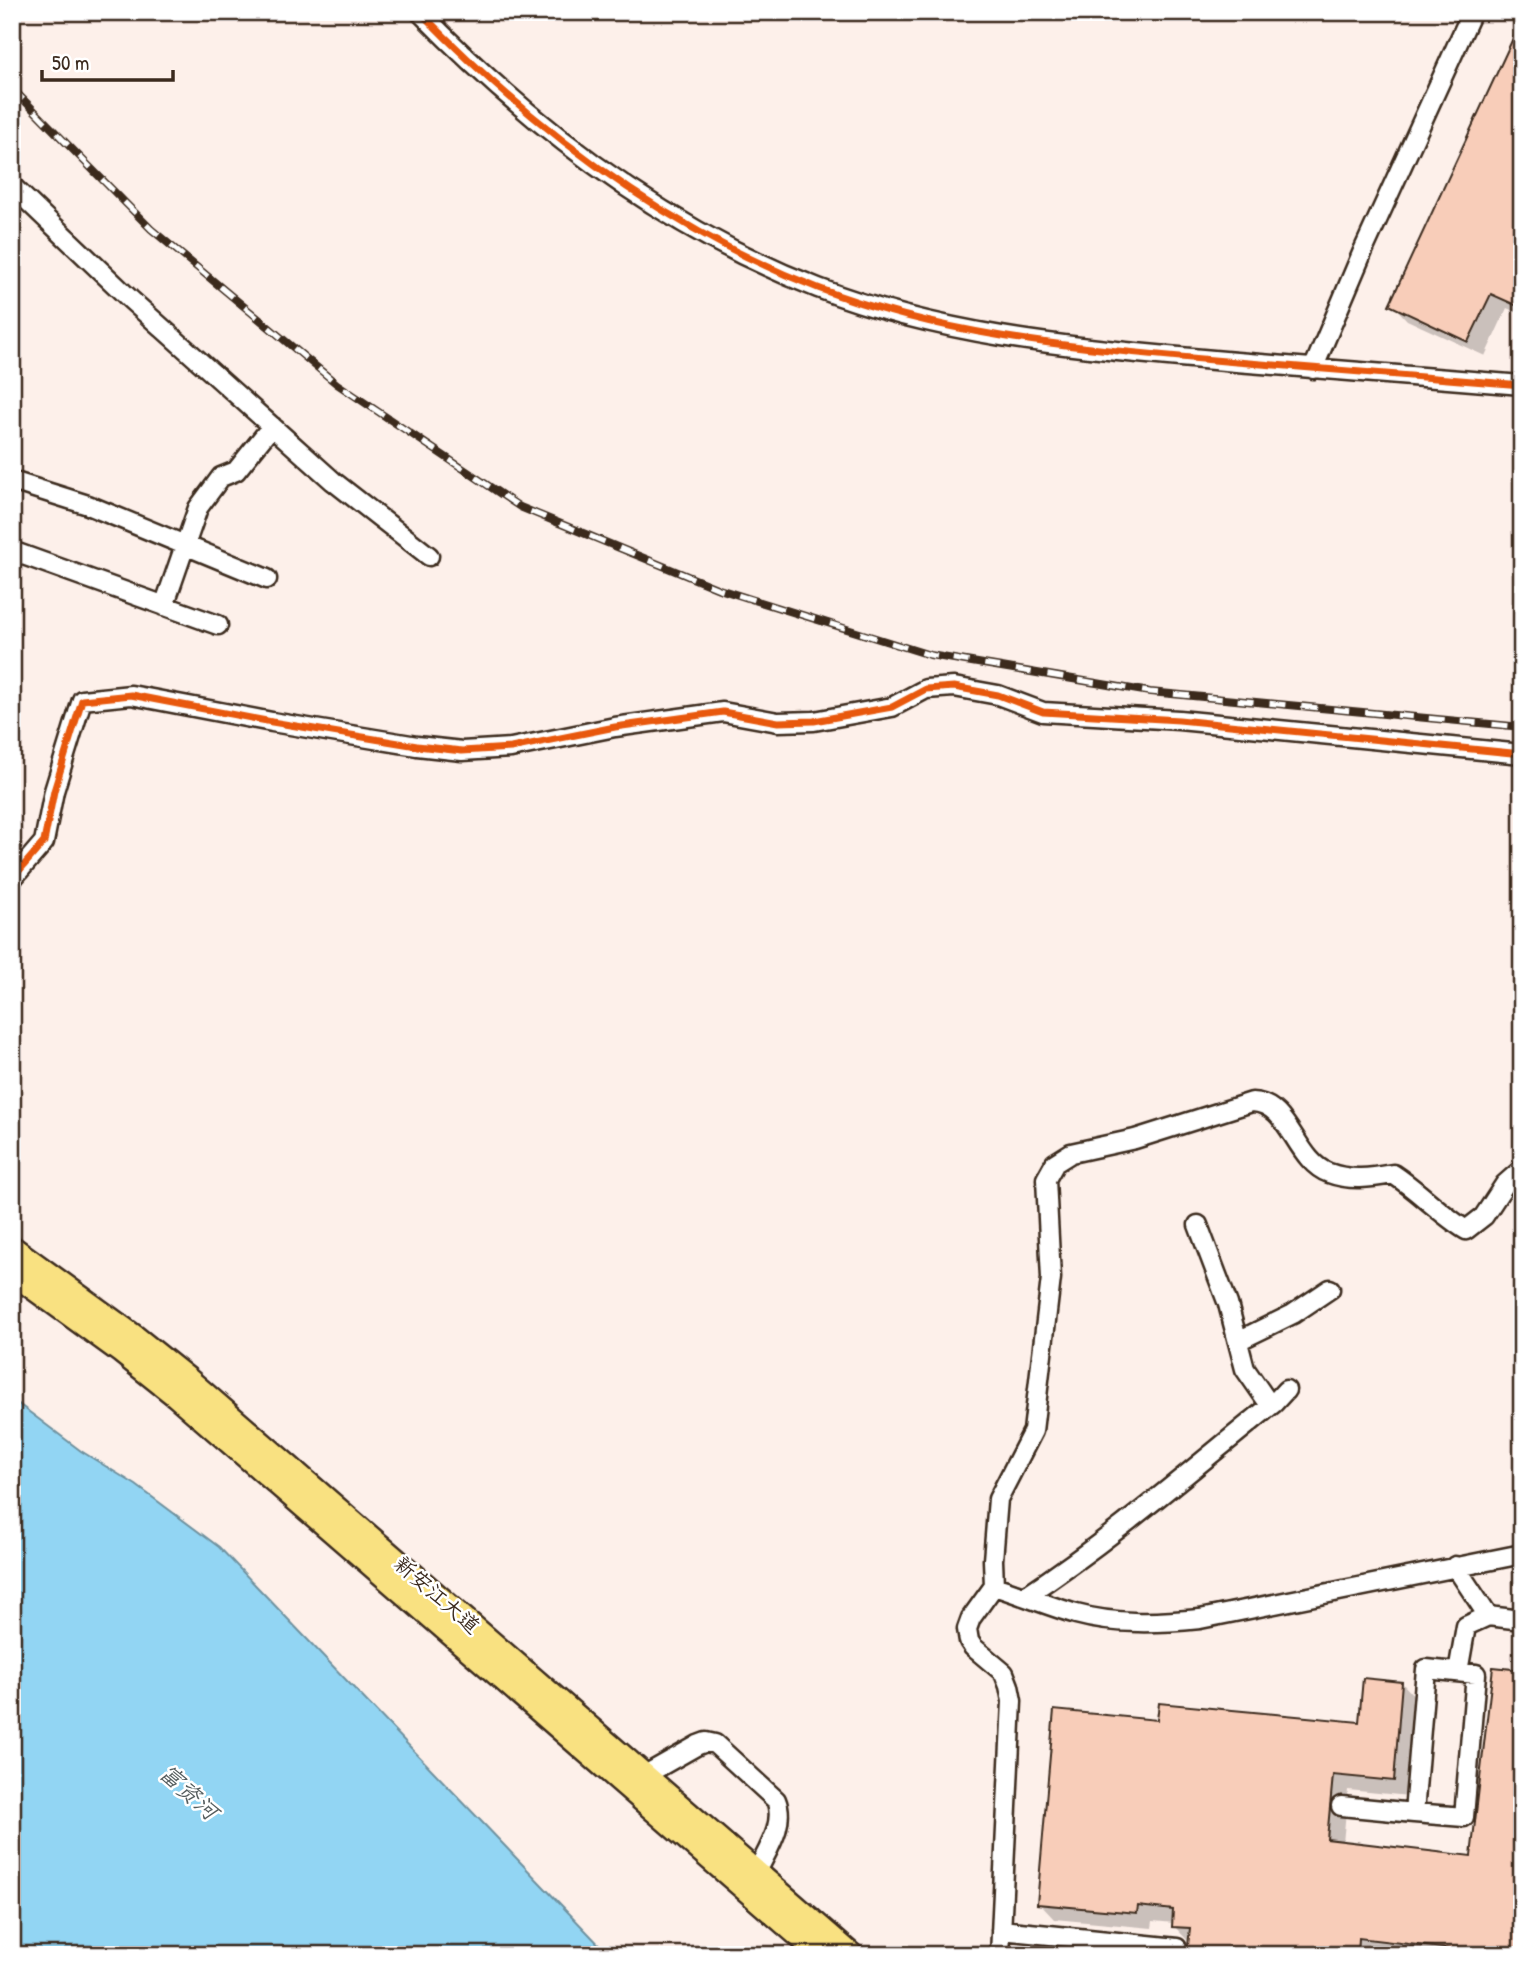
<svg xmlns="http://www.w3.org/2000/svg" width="1534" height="1967" font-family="'Patrick Hand','LXGW WenKai TC',sans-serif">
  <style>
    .water { fill: #92d5f3; stroke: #6f919e; stroke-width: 2 }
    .shadow { fill: #0003 }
    .building { fill: #f8cdb9; stroke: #3b2a1e; stroke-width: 2 }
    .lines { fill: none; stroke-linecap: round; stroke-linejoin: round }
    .minor-casing { stroke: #3b2a1e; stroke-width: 23 }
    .major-casing { stroke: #3b2a1e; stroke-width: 28 }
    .minor { stroke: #fff; stroke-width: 18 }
    .major { stroke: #f9e181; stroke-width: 23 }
    .rail-casing { stroke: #3b2a1e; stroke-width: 8 }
    .rail { stroke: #fff; stroke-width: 5; stroke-dasharray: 16; stroke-linecap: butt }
    .cycleway-casing { stroke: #fff; stroke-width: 11 }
    .cycleway { stroke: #e8590c; stroke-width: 7 }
    .labels { text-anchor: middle; stroke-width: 5; stroke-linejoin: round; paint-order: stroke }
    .street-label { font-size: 21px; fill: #3b2a1e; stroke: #fff }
    .water-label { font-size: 23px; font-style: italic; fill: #555d5e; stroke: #fff }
  </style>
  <rect width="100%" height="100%" fill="#fdf0ea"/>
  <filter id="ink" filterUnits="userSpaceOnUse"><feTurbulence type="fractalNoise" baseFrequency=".0143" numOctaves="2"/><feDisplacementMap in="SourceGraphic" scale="14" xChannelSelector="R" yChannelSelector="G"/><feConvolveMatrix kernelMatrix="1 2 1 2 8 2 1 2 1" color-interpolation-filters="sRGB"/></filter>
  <g filter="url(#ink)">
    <path class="water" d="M12,1399L81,1451L136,1485L219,1547L609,1955H12Z"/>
    <path class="shadow" d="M1522,25V315L1507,308L1485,356L1407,320L1392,304Z
      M1402,1683L1417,1699L1409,1796L1348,1790L1343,1843L1473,1858L1522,1955H1189L1190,1943L1174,1926V1923L1153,1921L1152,1928L1054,1919L1039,1903L1159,1722L1361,1724Z"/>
    <path class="building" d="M1522,19V308L1491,294L1468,342L1389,305Z
      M1493,1667L1522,1670V1955H1501L1359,1938L1358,1955H1187L1190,1928L1172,1927L1173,1910L1138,1906L1137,1913L1037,1904L1054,1710L1157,1720L1159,1703L1359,1722L1363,1678L1402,1682L1394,1781L1333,1775L1327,1839L1471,1856Z"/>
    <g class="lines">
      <defs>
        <path id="minor" d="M420,12C534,129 665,229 818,288C938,334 1065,347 1191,358C1301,368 1411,376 1522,385
          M12,186L131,300L333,481L429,556
          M1313,369L1363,251L1472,12
          M12,481L88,505L267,579
          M12,551L218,625
          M164,606L198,508L221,477L236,471L272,426
          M12,879L44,842L54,791L82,700L131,695L272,722L417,746L462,751L511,748L615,727L723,712L778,722L814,721L892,707L926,689L954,687L998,695L1043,712L1179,720L1522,754
          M1198,1225L1228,1304L1245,1369L1270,1405
          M1238,1341L1293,1314L1330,1289
          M1455,1566L1488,1616
          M994,1586C1022,1595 1049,1606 1076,1614C1116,1625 1160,1623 1200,1619L1522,1554
          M1025,1596C1113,1538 1192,1469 1274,1403L1286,1390
          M1488,1616L1522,1620
          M1426,1669L1476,1674L1464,1817L1414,1813Z
          M1458,1672L1466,1626L1488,1616
          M645,1775L698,1745L706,1742L715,1744L776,1800C786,1824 767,1850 757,1872
          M1341,1806L1414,1813
          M1001,1930L1177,1948
          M1000,1955L1012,1701L1009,1686L1004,1673L973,1647L969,1641L967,1629L971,1618L994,1586L993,1560L998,1499L1033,1431L1051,1278L1046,1179L1055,1163L1071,1153L1135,1139L1252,1102C1290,1103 1295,1161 1329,1173C1350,1181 1371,1178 1393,1174C1419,1191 1439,1213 1466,1230L1484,1216L1505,1184L1522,1169"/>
        <path id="major" d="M12,1248L133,1336L188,1380L851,1955
          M12,1272L122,1352L176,1395L822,1955"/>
      </defs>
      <use href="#minor" class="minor-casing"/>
      <use href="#major" class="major-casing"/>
      <use href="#minor" class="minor"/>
      <use href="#major" class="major"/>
      <defs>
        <path id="rail" d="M12,88L151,229L337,384L520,507L719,589L930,655L1150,692L1522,727"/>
      </defs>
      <use href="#rail" class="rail-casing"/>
      <use href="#rail" class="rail"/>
      <defs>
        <path id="cycleway" d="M420,12C534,129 665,229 818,288C938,334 1065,347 1191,358C1301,368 1411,376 1522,385
          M12,879L44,842L54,791L82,700L131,695L272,722L417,746L462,751L511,748L615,727L723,712L778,722L814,721L892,707L926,689L954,687L998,695L1043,712L1179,720L1522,754"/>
      </defs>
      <use href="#cycleway" class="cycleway-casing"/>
      <use href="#cycleway" class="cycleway"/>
    </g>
  </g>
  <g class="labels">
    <g class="street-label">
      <text transform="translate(437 1595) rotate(41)" y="7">新安江大道</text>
    </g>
    <g class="water-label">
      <text transform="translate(189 1792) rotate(42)" y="8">富资河</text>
    </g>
  </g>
  <rect width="1534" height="1967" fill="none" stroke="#fff" stroke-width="42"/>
  <rect x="21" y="21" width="1492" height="1925" fill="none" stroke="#3b2a1e" stroke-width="2.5" filter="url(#ink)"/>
  <path d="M42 70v10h131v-10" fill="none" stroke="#3b2a1e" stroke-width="3.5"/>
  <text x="52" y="70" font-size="21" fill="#3b2a1e" stroke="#ffffff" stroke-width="5" paint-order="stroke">50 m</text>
</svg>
